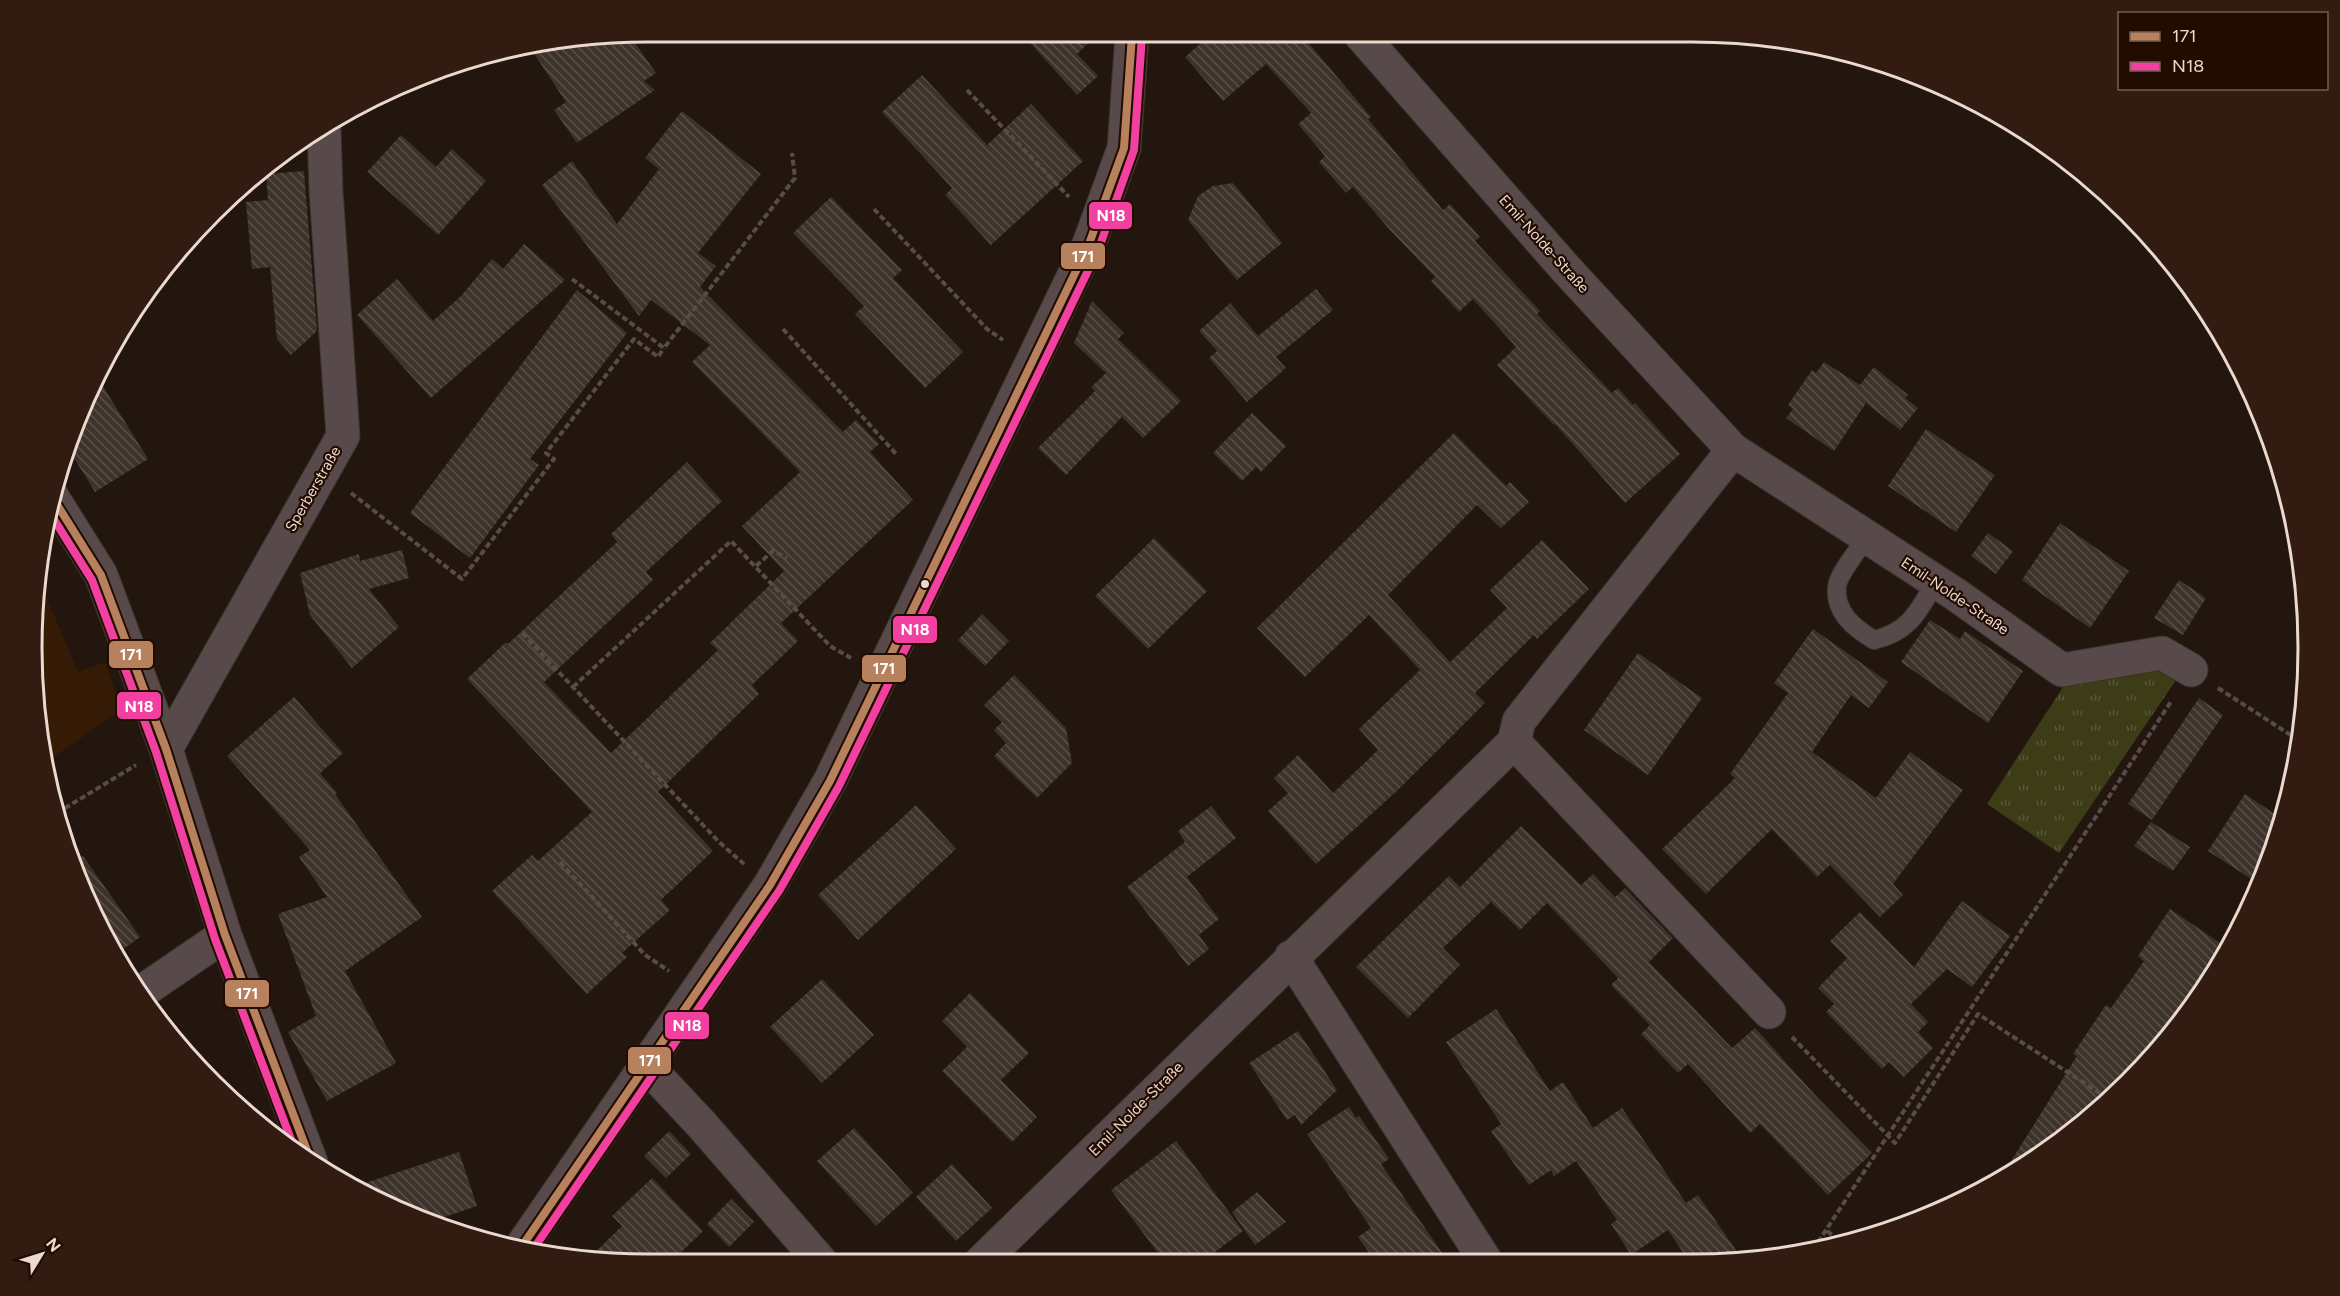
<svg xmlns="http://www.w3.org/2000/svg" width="2340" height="1296" font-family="Figtree,sans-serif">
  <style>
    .built { fill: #351a06 }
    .grass { fill: url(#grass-tufts) }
    .building { fill: url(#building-back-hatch) }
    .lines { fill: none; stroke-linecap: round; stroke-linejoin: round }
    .lane-casing { stroke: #3d322b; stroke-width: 20 }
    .street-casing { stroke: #3d322b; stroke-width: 35 }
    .path { stroke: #584b4a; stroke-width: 4; stroke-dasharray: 6 3; stroke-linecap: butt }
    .lane { stroke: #58494b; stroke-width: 18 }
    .street { stroke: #58494b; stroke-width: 33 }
    .bus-1-casing { stroke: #220c00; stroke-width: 12 }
    .bus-2-casing { stroke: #220c00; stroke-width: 12 }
    .bus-1 { stroke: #b6815c; stroke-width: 8 }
    .bus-2 { stroke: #f240a1; stroke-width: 8 }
    .bus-dot { fill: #ead9cf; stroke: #220c00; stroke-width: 2 }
    .labels { text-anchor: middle; stroke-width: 4.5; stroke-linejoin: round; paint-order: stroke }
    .street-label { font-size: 15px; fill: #ead9cf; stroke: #220c00 }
    .rim { fill: none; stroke: #ead9cf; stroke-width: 3 }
    .line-badge { stroke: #220c00; stroke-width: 2 }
    .badge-label { font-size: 16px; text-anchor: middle; font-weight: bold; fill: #fff }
  </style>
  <defs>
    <pattern id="grass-tufts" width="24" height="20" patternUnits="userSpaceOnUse" patternTransform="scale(1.5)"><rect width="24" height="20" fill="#3c3c17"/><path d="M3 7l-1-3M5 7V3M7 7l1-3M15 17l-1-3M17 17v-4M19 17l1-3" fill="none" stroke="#585838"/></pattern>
    <pattern id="building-back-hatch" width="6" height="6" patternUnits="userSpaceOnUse" patternTransform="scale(1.5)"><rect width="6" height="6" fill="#3d332b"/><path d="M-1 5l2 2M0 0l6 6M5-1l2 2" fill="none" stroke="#595049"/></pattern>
  </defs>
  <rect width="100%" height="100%" fill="#23160e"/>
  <path class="built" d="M41,584L78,672L105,662L122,710L43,764L33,688L36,587Z"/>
  <path class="grass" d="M2150,666L2176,680L2059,853L1987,804L2069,678Z"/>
  <path class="building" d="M1301,34L1371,117L1368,119L1443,210L1450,204L1480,237L1475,241L1540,311L1537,314L1612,393L1618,388L1633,405L1635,403L1680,454L1625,503L1555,424L1554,425L1497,365L1516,347L1473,299L1459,312L1431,281L1435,277L1390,230L1353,187L1346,193L1319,162L1325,156L1298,124L1311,113L1266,64L1223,101L1185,57L1210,35Z
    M1023,35H1097L1077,54L1098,76L1077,95Z
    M567,37H631L656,73L644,81L655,90L577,143L554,110L566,102L529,46Z
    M922,75L987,145L1031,104L1083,161L991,245L945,195L952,188L882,112Z
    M682,111L761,174L698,253L716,266L700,287L843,432L856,420L879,444L870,452L913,500L781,623L798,641L752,685L759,694L658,792L713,851L661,900L670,910L622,953L627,957L587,994L492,891L532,855L538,861L592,812L467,679L506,642L508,644L617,542L611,534L687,462L722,501L646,572L653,580L544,682L611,753L718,650L710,643L784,571L742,526L800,472L692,362L710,345L651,300L639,316L542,185L572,161L617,224L659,169L645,158Z
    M401,135L436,167L452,149L486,181L438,235L367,172Z
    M304,171L317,331L291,355L277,339L270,267L252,269L246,202L268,200L266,174Z
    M1233,183L1282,243L1237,280L1188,220L1198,196L1213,186Z
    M831,197L902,270L893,278L963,352L925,388L855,314L864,306L793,233Z
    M524,244L565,280L431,398L357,315L397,279L433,321L461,296L492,259L503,269Z
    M1316,289L1333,310L1276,357L1286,368L1247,402L1209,358L1217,351L1199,331L1230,303L1258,336Z
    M577,290L627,333L530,459L539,465L470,558L410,513Z
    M1092,301L1124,333L1118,339L1181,401L1143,438L1122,417L1066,475L1038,448L1095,391L1091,387L1106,373L1074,343Z
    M1824,362L1860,385L1874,367L1908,395L1905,398L1918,408L1900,430L1866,403L1834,451L1786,418L1793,409L1788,405L1812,370L1816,373Z
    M96,375L148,459L95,492L68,448Z
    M1252,413L1286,446L1261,472L1256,467L1242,481L1213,453Z
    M1926,429L1995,475L1956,532L1888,486Z
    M1454,433L1506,486L1510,482L1529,502L1501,528L1477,505L1388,595L1450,662L1507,608L1490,590L1542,540L1589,589L1537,639L1534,635L1475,693L1485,703L1399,789L1316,864L1268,811L1288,793L1274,778L1298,755L1333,793L1378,750L1359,729L1420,670L1369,615L1305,677L1257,628Z
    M2060,523L2129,571L2090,628L2022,580Z
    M1988,533L2013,551L1996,574L1971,556Z
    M1154,538L1207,591L1148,649L1095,596Z
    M402,550L409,578L369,589L399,627L352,668L310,615L300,573L359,554L360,561Z
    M2179,580L2206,598L2183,635L2154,618Z
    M982,614L1009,641L985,666L958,640Z
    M1930,620L1960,639L1965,631L2023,671L1988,723L1901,662Z
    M1813,629L1888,682L1869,708L1851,695L1812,752L1876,798L1910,752L1963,790L1893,884L1903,895L1880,917L1830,865L1817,877L1772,829L1706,894L1662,849L1735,778L1730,774L1788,693L1774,683Z
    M1638,653L1702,698L1648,775L1584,730Z
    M1014,675L1066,728L1072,763L1037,798L994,756L1006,743L994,730L1002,722L984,705Z
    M294,697L343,753L320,773L337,793L335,794L422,917L345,971L396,1063L327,1101L288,1032L316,1016L278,914L327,897L299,857L310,850L227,756Z
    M2199,698L2223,715L2152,820L2128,804Z
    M2245,794L2282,819L2276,846L2259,884L2208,851Z
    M916,805L956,849L858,940L818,895Z
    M1211,806L1236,838L1187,877L1219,919L1199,935L1209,949L1188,966L1127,887L1185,842L1178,831Z
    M2151,822L2190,847L2173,871L2134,846Z
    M1521,826L1581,885L1593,874L1615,897L1625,888L1673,938L1649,962L1732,1048L1755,1028L1816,1096L1872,1153L1828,1195L1760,1124L1750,1133L1688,1064L1678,1073L1641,1034L1650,1025L1611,985L1618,978L1547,903L1520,930L1491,902L1443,948L1460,965L1408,1018L1356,967L1449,876L1460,887Z
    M83,856L140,937L114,956L78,884L72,863Z
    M1962,901L2010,936L1972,987L1947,969L1911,1004L1928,1022L1918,1032L1933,1048L1904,1077L1889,1062L1882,1069L1826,1012L1834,1004L1818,988L1847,958L1830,941L1860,912L1914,967Z
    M2170,909L2223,945L2191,992L2196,996L2128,1084L2034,1161L2001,1177L2077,1056L2073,1054L2089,1030L2106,1005L2111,1008L2144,961L2138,956Z
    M822,979L874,1035L822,1083L770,1027Z
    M970,993L1029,1053L1001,1080L1037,1117L1012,1142L942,1071L967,1047L942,1021Z
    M1496,1009L1550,1091L1563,1082L1593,1128L1622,1108L1686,1203L1698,1195L1742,1259L1688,1260L1668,1230L1631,1255L1611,1224L1617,1220L1576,1161L1554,1176L1551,1170L1529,1185L1491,1131L1501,1124L1446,1042Z
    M1298,1031L1337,1090L1301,1125L1295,1115L1287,1120L1249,1063Z
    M1349,1107L1356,1118L1359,1116L1389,1159L1381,1164L1447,1260L1375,1261L1358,1237L1371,1228L1307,1134Z
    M854,1128L913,1193L876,1226L817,1161Z
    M669,1131L691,1154L666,1178L644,1156Z
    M1176,1141L1243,1231L1203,1261H1164L1111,1190Z
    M459,1152L477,1206L433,1221L353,1187Z
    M952,1164L992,1208L956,1241L916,1197Z
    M652,1178L703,1231L670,1263H608L587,1260L622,1226L612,1216Z
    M1257,1192L1286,1222L1255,1245L1232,1212Z
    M731,1199L754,1222L729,1247L707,1224Z"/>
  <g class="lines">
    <defs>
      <path id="lane" d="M1866,538C1859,549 1839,573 1837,586C1834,612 1854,628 1874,640C1909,632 1918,612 1935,583"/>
      <path id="street" d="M1360,34L1565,268L1733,450L1955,594L2062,670L2162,653L2191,670
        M51,495L101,575L166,749L225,935L311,1162
        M1514,742L1769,1012
        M166,749L343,436L326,191L324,127
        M1291,957L1485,1260
        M140,993L225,935
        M645,1064L703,1126L821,1262
        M520,1249L770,885L830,781L1089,244L1124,148L1132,35
        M981,1262L1514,742L1519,721L1733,450"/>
    </defs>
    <use href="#lane" class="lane-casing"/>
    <use href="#street" class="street-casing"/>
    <path class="path" d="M967,90L1069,197
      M874,209L987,329L1003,340
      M572,279L664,348L795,178L792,153
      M783,329L897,455
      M351,493L462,579L554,459L546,453L634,339L658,357L664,348
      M756,566L773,551L787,558
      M522,633L719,842L744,864
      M573,687L731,541L830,646L851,658
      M2218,688L2300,741
      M57,813L136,765
      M560,862L645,955L669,971
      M1792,1037L1895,1143L1978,1014L2109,1099
      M1827,1231L1843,1243
      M1813,1250L2172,700"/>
    <use href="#lane" class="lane"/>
    <use href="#street" class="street"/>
    <defs>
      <path id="bus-1" d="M51,495L101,575L166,749L225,935L311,1161
        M520,1249L770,885L830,781L1089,244L1124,148L1132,35"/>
      <path id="bus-2" d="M48,510L92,580L156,752L215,939L295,1150
        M532,1251L779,891L839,786L1099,248L1134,150L1142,36"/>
    </defs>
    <use href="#bus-1" class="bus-1-casing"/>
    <use href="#bus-2" class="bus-2-casing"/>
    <use href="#bus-1" class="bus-1"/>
    <use href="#bus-2" class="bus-2"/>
  </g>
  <circle class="bus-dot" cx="925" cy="584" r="5"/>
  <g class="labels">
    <g class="street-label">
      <text transform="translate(1544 244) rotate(48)" y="5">Emil-Nolde-Straße</text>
      <text transform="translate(313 489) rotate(-60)" y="5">Sperberstraße</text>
      <text transform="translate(1955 596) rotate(34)" y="5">Emil-Nolde-Straße</text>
      <text transform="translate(1136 1109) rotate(-45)" y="5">Emil-Nolde-Straße</text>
    </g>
  </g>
  <path d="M0 0H2340V1296H0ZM648 42H1692A606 606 0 0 1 2298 648V648A606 606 0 0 1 1692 1254H648A606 606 0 0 1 42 648V648A606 606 0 0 1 648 42Z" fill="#321c11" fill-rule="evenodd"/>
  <path class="rim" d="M648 42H1692A606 606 0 0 1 2298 648V648A606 606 0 0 1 1692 1254H648A606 606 0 0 1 42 648V648A606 606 0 0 1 648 42Z"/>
  <g class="line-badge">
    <rect x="1088" y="201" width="45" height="29" rx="6" fill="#f240a1"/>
    <rect x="1060" y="242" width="46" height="28" rx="6" fill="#b6815c"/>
    <rect x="892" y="615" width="46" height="29" rx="6" fill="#f240a1"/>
    <rect x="108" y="640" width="46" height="29" rx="6" fill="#b6815c"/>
    <rect x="861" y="654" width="46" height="29" rx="6" fill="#b6815c"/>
    <rect x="116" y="691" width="46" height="29" rx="6" fill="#f240a1"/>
    <rect x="224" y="979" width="46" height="29" rx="6" fill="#b6815c"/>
    <rect x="664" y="1011" width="46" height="29" rx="6" fill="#f240a1"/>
    <rect x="627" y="1046" width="45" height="29" rx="6" fill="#b6815c"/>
  </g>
  <g class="badge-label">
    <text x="1111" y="221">N18</text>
    <text x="1083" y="262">171</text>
    <text x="915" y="635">N18</text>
    <text x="131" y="660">171</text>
    <text x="884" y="674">171</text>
    <text x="139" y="712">N18</text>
    <text x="247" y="999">171</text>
    <text x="687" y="1031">N18</text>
    <text x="650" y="1066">171</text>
  </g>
  <rect x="2118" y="12" width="210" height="78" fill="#220c00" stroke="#725e53" stroke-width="1.5"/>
  <rect x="2130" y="32" width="30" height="9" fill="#b6815c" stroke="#725e53" stroke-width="1.5"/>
  <text x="2172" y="42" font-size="18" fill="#ead9cf">171</text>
  <rect x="2130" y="62" width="30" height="9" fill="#f240a1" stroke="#725e53" stroke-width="1.5"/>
  <text x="2172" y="72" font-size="18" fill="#ead9cf">N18</text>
  <g transform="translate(42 1254) rotate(52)" stroke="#220c00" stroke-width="4.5" paint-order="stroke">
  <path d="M0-4.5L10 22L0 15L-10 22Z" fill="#ead9cf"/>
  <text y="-9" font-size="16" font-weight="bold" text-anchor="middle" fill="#ead9cf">N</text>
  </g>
</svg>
